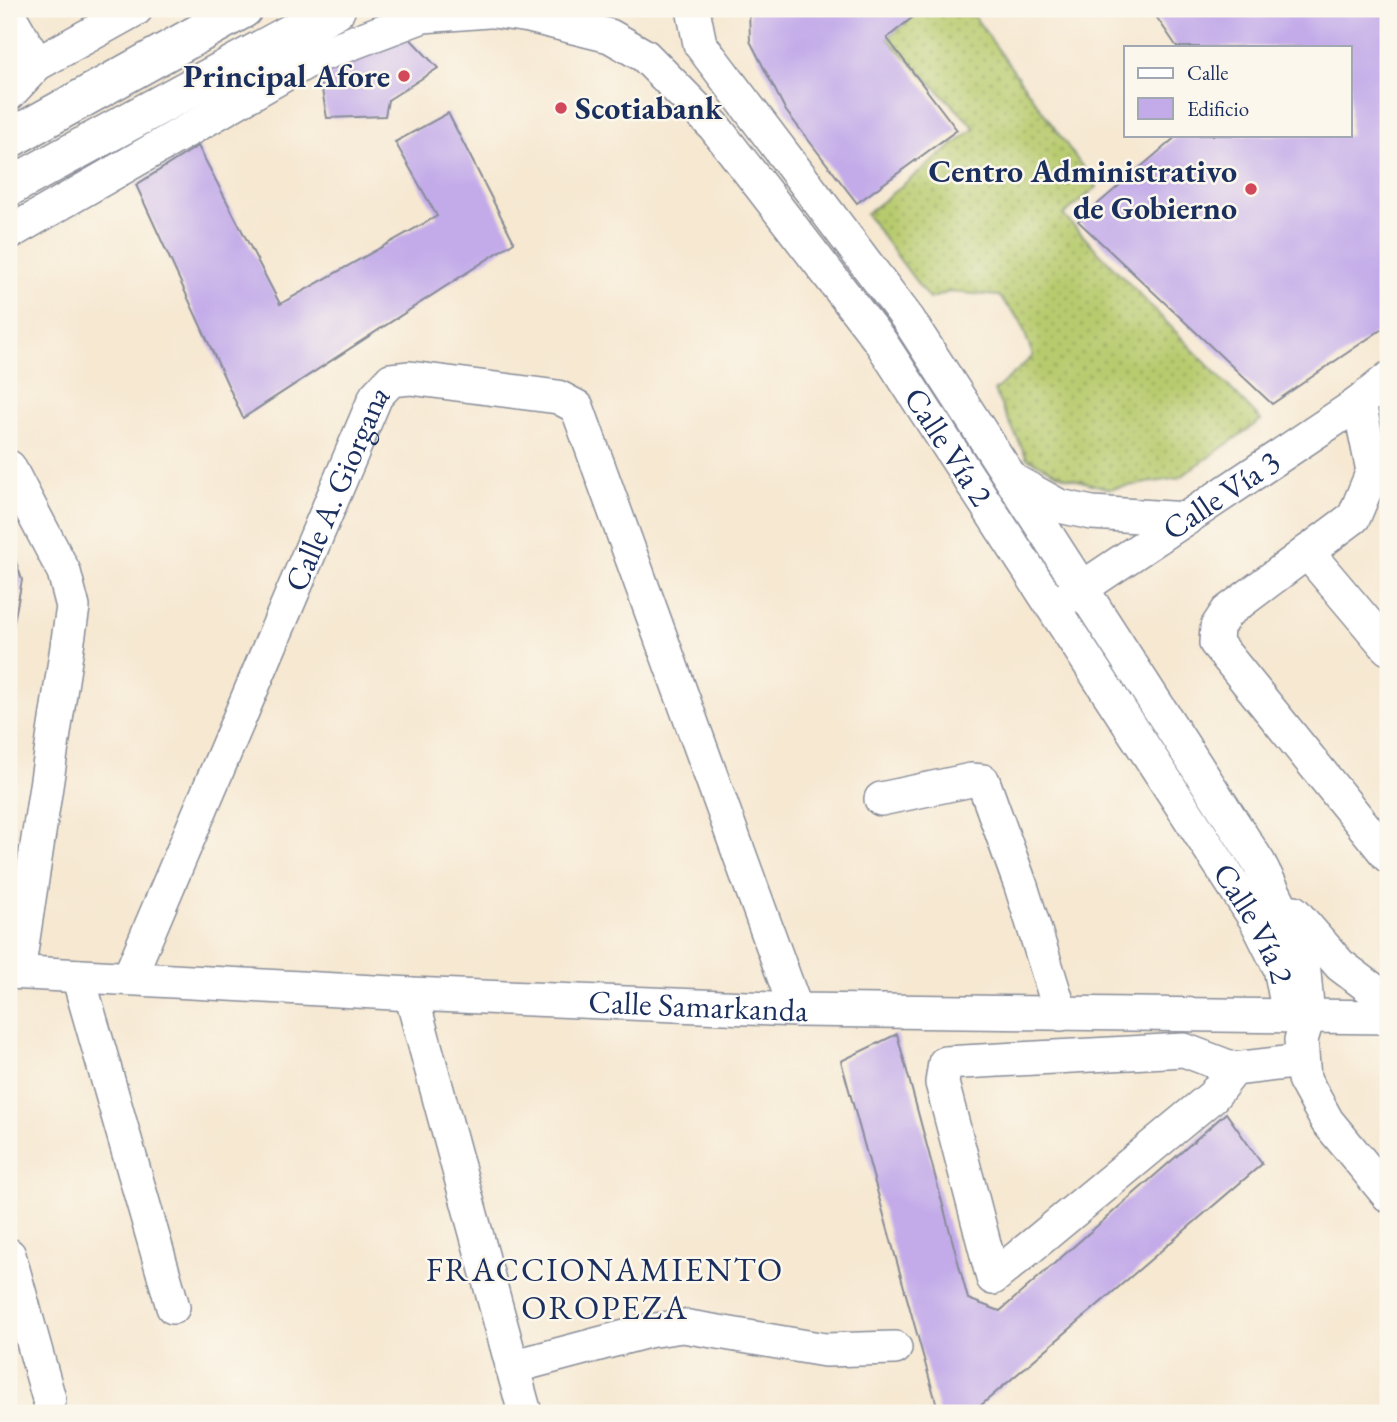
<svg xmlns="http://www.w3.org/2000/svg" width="1397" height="1422" font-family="'EB Garamond',serif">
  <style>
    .grass { fill: url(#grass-dots); stroke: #697c66; stroke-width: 2 }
    .building { fill: #c3abe9 }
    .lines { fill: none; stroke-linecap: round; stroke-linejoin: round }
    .minor-casing { stroke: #888c98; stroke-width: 36 }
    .major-casing { stroke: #888c98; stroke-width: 41 }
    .minor { stroke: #fff; stroke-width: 33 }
    .major { stroke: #fff; stroke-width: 38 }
    .poi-dot { fill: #d1495b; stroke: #fbf7ec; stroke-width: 2.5 }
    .labels { text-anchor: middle; stroke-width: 5; stroke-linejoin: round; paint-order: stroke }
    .poi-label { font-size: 32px; font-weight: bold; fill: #1b2f5e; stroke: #fbf7ec; text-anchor: end }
    .street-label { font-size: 32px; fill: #1b2f5e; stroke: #fbf7ec }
    .neighbourhood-label { font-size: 33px; letter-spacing: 2px; fill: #1b2f5e; stroke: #fbf7ec }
  </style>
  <defs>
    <pattern id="grass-dots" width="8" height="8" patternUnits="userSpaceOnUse" patternTransform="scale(1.75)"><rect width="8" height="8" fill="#b7ca6d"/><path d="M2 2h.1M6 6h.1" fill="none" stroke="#94a45d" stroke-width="1.8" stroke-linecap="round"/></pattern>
  </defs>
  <rect width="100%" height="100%" fill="#fbf7ec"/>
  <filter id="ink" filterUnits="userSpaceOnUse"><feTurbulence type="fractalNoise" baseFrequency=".0143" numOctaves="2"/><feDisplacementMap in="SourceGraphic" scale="14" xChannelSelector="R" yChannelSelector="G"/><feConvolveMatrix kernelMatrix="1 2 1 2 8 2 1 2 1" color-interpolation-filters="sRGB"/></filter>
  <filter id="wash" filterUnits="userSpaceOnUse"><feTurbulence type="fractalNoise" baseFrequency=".00686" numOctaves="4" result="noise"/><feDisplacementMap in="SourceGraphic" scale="28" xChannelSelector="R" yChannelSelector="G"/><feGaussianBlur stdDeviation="1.57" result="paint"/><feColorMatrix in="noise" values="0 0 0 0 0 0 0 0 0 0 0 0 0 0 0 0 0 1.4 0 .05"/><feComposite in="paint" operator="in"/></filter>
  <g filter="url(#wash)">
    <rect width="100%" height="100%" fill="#f6e8d1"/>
    <path class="grass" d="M922,9H969L1097,187L1063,215L1261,420L1179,478L1109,489L1063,476L1027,458L994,391L1033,356L1020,320L999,296L949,292L929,299L866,214L975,128L887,38Z"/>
    <g id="blocks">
      <path class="building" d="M749,9H923L887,38L957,130L857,203L786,111L750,41Z
        M1151,9H1388V325L1272,404L1078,221L1178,135H1350V47H1177Z
        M399,27L438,68L388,100L385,116L327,118L317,62Z
        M448,113L514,242L243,418L136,185L198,146L280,304L437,216L395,142Z
        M9,540L22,580L10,643H9Z
        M897,1034L968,1299L1000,1311L1226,1113L1262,1164L972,1413H939L841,1061Z"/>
    </g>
  </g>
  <g filter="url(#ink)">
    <use href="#blocks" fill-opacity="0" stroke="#888c98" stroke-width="2"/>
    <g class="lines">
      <defs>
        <g id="minor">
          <path id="s1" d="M479,9L529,16L610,36L645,56L714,126L880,341L1256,920L1280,968L1288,1009"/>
          <path d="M693,9L700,44L908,319L1259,863L1293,930L1304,972L1308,1017L1301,1040L1304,1079L1327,1121L1388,1195"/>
          <path d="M9,15L37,64"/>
          <path d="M9,94L37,64L136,9"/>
          <path d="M9,233L315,57L423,16L501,10"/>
          <path d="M1359,403L1373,471L1354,517L1227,612L1217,627L1216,643L1388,856"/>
          <path d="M9,467L64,572L73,607L18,972"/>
          <path d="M1014,481L1059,506L1092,513L1186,519"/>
          <path d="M1307,552L1388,648"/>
          <path id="s2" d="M1064,600L1359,403L1388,379"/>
          <path d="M881,799L971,780L983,781L1021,886L1061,1014"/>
          <path d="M1294,912L1340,965L1388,1001"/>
          <path id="s3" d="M9,972L411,994L796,1010L1388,1017"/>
          <path d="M78,976L173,1307"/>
          <path id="s4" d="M129,978L376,396L391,380L410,378L558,397L577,407L796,1010"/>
          <path d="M411,994L525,1413"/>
          <path d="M1234,1069L1213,1096L993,1278L942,1083L945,1063L1184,1050L1234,1069L1302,1061"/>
          <path d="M9,1255L49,1399"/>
          <path d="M512,1367L648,1331L683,1326L825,1350L895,1348"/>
        </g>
        <path id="major" d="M9,139L243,9
          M9,187L336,9"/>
      </defs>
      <use href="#minor" class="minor-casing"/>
      <use href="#major" class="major-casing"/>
      <use href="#minor" class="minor"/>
      <use href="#major" class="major"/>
    </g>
  </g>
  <g class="poi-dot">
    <circle cx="404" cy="76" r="7"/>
    <circle cx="561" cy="108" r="7"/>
    <circle cx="1251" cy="189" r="7"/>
  </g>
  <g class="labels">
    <g class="poi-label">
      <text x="390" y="87">Principal Afore</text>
      <text x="575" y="119" text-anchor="start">Scotiabank</text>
      <text x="1237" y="182">Centro Administrativo<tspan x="1237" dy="37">de Gobierno</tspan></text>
    </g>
    <g class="street-label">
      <text dy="11" stroke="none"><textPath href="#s1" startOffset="670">Calle Vía 2</textPath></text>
      <text dy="11" stroke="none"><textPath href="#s4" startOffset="532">Calle A. Giorgana</textPath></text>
      <text dy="11" stroke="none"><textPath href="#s2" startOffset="189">Calle Vía 3</textPath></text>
      <text dy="11" stroke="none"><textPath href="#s1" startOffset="1237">Calle Vía 2</textPath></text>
      <text dy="11" stroke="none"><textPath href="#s3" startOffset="690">Calle Samarkanda</textPath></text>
    </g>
    <g class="neighbourhood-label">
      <text x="605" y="1281">FRACCIONAMIENTO<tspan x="605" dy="38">OROPEZA</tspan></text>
    </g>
  </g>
  <rect width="1397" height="1422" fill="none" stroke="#fbf7ec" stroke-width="35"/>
  <rect x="1124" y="46" width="228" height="91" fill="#fbf7ec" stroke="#a1a7b3" stroke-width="2"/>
  <rect x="1138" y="68" width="35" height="10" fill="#ffffff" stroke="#a1a7b3" stroke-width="2"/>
  <text x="1187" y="80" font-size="21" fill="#1b2f5e">Calle</text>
  <rect x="1138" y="98" width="35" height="21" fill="#c3abe9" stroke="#a1a7b3" stroke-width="2"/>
  <text x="1187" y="116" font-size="21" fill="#1b2f5e">Edificio</text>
</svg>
